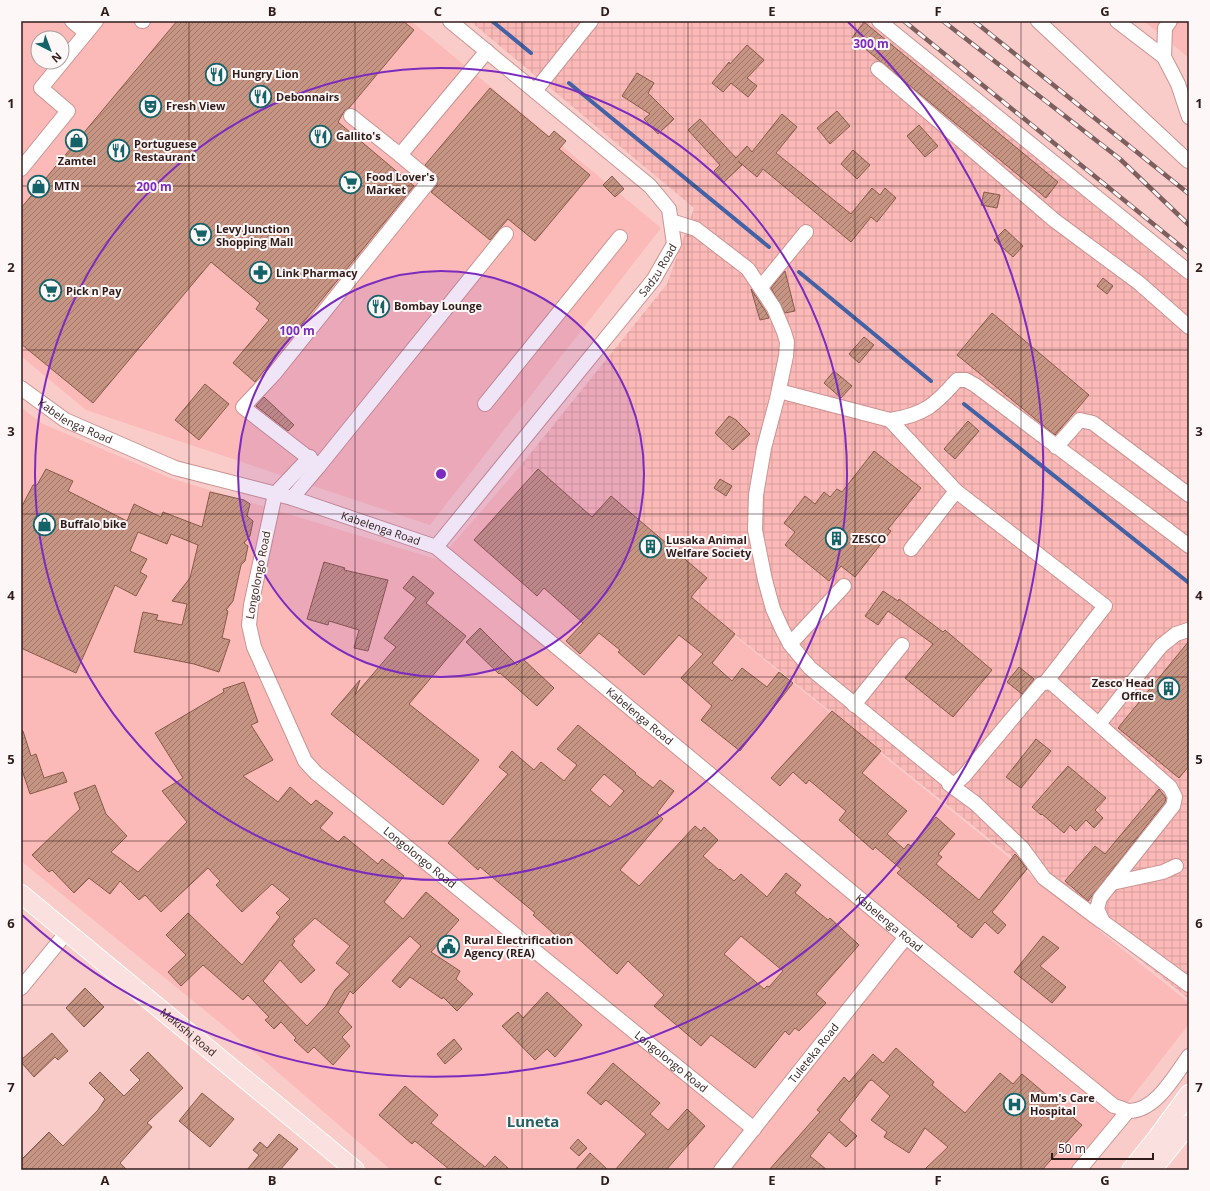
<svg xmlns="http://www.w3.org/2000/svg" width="1210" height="1191" font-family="'Open Sans',sans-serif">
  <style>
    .built { fill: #fbbab8; fill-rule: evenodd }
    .industrial { fill: url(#industrial-grid) }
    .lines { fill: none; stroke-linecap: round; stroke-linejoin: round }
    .stream { stroke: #4262a5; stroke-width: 4 }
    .building { fill: url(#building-hatch); stroke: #875a49; fill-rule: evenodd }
    .minor-casing { stroke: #ca9492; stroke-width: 16 }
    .major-casing { stroke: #fff; stroke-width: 20 }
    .minor { stroke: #fff; stroke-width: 14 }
    .major { stroke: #fae0df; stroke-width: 18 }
    .rail-casing { stroke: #7d5f5e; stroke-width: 4.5 }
    .rail { stroke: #fdf7f7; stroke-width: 3; stroke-dasharray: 9; stroke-linecap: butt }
    .grid { fill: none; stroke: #301c1b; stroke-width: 1; stroke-opacity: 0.55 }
    .ring { fill: none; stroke: #7b2cbf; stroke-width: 2 }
    .labels { text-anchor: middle; stroke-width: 4; stroke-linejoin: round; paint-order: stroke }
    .poi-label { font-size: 11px; font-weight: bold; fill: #301c1b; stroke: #fdf7f7; text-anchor: start }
    .street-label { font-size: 11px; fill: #301c1b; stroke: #fdf7f7 }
    .district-label { font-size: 15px; font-weight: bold; fill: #256063; stroke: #fdf7f7 }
    .centre { fill: #7b2cbf; stroke: #fdf7f7; stroke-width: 2 }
    .ring-label { font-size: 12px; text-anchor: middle; font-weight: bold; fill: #7b2cbf; stroke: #fdf7f7; stroke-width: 4; stroke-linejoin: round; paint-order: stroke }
    .neatline { fill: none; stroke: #301c1b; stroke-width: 1.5 }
    .grid-label { font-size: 13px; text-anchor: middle; font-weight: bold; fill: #301c1b }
  </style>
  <defs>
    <pattern id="industrial-grid" width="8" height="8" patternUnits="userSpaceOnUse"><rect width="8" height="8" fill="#fbbab8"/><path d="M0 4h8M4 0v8" fill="none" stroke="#d79f9e"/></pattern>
    <pattern id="building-hatch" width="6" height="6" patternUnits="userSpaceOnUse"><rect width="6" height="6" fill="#c69482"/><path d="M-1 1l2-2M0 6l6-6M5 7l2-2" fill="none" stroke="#a1786a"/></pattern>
  </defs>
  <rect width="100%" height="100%" fill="#f9cbc9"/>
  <path class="built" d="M21,21H411L661,228L430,525L86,410L21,356ZM38,38H62V62H38Z
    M1144,21H1189V58Z
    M21,407L41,423L170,478L439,560L522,464L1189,1003V1024L1075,1170H391L224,1026L21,861Z"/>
  <path class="industrial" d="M470,21H866L1189,282V999L522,464L667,284L694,208Z"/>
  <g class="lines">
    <path class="stream" d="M492,21L531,53
      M569,83L769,247
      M799,272L931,381
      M964,404L1189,583"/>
  </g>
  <path class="building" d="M177,21H403L414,30L349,108L345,110L338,122L414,186L255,382L233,363L269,320L256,309L260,303L211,262L93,403L21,344V208Z
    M864,22L1058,182L1046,198L852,38Z
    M747,45L764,60L747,78L757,86L748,97L731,83L723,92L712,83L729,62L730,64Z
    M637,73L654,83L648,93L674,119L658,134L644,119L650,114L622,96Z
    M490,88L549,137L554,131L566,141L559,149L590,175L535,241L508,219L490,240L431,192L437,185L438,177L425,165Z
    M837,111L850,126L830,144L817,128Z
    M782,114L797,127L776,153L851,214L872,188L880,195L885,188L896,198L877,222L871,217L851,242L763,169L757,177L738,161L742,165L724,182L714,171L720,165L688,130L700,119L736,158L747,146L752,152Z
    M919,125L938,146L925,157L907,136Z
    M853,150L870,165L857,179L841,164Z
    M612,176L624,189L615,197L603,185Z
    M984,192L1000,195L997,208L981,205Z
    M1005,229L1023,246L1013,257L994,240Z
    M785,271L795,311L785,313L771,288Z
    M1103,278L1113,286L1107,294L1097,286Z
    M751,289L766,312L769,318L760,320Z
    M992,313L1089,395L1055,435L957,355Z
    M864,337L874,345L859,363L849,354Z
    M834,371L852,386L841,398L824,383Z
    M205,384L229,404L199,440L175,420Z
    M264,397L294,425L288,431L256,406Z
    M729,416L736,420L750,434L733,450L715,433Z
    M968,421L979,431L955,459L944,449Z
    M874,451L921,488L888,529L891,531L855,577L841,566L829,581L785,545L795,532L784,523L805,496L815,504L824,492L830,497L837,489L842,492Z
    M46,469L73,481L68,491L127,521L134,504L161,517L163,512L202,527L210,492L244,500L250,504L247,516L253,521L250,536L244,543L248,546L245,561L241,565L233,601L226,610L228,611L222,638L230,640L219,672L194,664L134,652L143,612L158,615L156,620L182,625L187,604L172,601L190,578L198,545L171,534L167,544L138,532L130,551L147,559L140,572L147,576L136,596L115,585L76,673L21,648V508L33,485H37Z
    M538,469L592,517L611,496L707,578L691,597L735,634L712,663L732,681L742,668L767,687L779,672L793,683L740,751L701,720L712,706L681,678L703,654L679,635L644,675L618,652L620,650L599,633L580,654L566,641L583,623L544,588L537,596L474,540Z
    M720,479L732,486L726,496L714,488Z
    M324,562L345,568L344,570L388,580L368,651L354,648L359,630L329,621L328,625L307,619Z
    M413,576L434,593L426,603L466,636L409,704L479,760L443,805L331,714L360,680L355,695L396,647L384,638L416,598L403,588Z
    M883,591L898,601L899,599L943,632L945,630L992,670L953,717L905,678L933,644L888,611L878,625L865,616Z
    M480,628L517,665L523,659L554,688L537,706L500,673L499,674L466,642Z
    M1189,641V766L1179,778L1118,728Z
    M1019,667L1034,679L1022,694L1007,682Z
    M244,682L258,722L251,725L273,760L243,776L278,802L290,787L311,805L316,800L333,813L320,828L338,842L344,836L378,864L382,859L404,876L384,902L403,919L426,892L459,920L431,952L460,971L456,979L473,994L457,1011L443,997L442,999L410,977L400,988L392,981L421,946L410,936L353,994L350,991L338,1012L352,1027L342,1037L350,1046L333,1065L314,1047L308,1053L294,1040L296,1038L281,1022L274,1029L265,1020L269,1017L248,995L243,1000L203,965L181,986L168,972L186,955L166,935L188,913L242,965L280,917L276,913L290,899L272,884L242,912L216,885L220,881L208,868L161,912L145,895L139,900L120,881L110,894L89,878L74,893L52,870L49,872L32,855L80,809L74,793L95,785L106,814L127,836L111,852L138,872L187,822L162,791L183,778L155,733L224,692L223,689ZM315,918L350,946L336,963L350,974L335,990L326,1006L307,1026L263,981L280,960L301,983L315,970L292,945L295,941L293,939Z
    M832,711L881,751L862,773L907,811L887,834L904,849L908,844L911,846L936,817L955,834L938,854L942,857L936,864L979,900L1015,854L1017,856L1027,869L992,912L1006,925L998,934L985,922L972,938L957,926L959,925L897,873L901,869L875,847L873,850L839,820L846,811L809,780L806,784L793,772L780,786L771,778Z
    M578,725L636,773L635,774L653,788L660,780L674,791L657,813L663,819L620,870L639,886L695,826L701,831L704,827L718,840L703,856L719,870L720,869L734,881L741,874L767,897L786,873L801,885L795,893L828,920L830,918L859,945L816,994L826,1003L799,1031L795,1028L789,1035L785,1031L755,1068L711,1035L701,1046L654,1006L664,995L628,961L617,974L571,932L563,942L533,915L535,913L480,867L478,870L448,843L508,774L499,767L512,751L534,770L541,762L564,781L577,765L557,749ZM604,774L624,791L610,807L590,790ZM741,936L783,971L769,987L767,986L764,989L724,954Z
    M21,731H23L31,756L36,754L44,778L63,772L67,782L30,794L21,767Z
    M1036,739L1051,751L1021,788L1006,777Z
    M1068,766L1106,798L1095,810L1103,818L1094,828L1086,820L1076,831L1070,825L1064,833L1042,814L1041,815L1032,807Z
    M1159,789L1166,798L1165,802L1088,901L1065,881L1095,846L1105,854Z
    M1043,936L1059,948L1040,966L1066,987L1052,1003L1014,972Z
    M85,988L104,1007L84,1027L66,1008Z
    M547,992L582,1025L555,1057L547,1049L535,1060L502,1026L518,1012L523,1018Z
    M52,1033L68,1051L58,1060L55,1057L34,1077L21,1062V1060Z
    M454,1039L462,1049L445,1064L437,1054Z
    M896,1048L934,1082L932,1085L965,1113L1000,1073L1013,1084L1022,1074L1082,1125L1042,1170H924L948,1147L925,1128L909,1153L884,1137L887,1132L871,1120L890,1096L872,1080L869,1081L839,1120L857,1136L846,1147L829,1132L810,1156L827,1170H769L820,1112L817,1110L844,1077L849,1082L873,1054L883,1063Z
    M148,1052L183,1088L147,1123L152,1127L120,1163L127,1170H21V1160L49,1132L63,1146L98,1110L105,1099L89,1083L100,1072L124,1096L140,1080L130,1070Z
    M613,1063L660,1103L650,1114L668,1130L687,1109L705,1126L666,1170H615L646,1134L606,1100L601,1105L587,1093Z
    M405,1086L438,1115L431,1123L485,1167L495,1156L510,1170H450L415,1141L412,1144L379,1115Z
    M202,1093L234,1119L210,1147L179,1121Z
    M279,1134L298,1149L280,1170H247L259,1155L253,1150L260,1142L267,1148Z
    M578,1139L587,1148L579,1156L570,1148Z
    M590,1153L608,1170H575Z"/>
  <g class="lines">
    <defs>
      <g id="minor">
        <path d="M72,21L86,33"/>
        <path d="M142,21H143"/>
        <path d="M879,21L1189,272"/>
        <path d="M1038,21L1188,161"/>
        <path d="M1117,21L1164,57L1178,84L1189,117"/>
        <path d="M1164,57L1165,28L1170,21"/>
        <path d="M878,69L1054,220L1139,283L1189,327"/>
        <path d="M535,91L591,21"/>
        <path d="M351,116L400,155L487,51"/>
        <path d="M400,155L430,180L274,374L243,407L319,466L506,234"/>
        <path d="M21,169L68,111L41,88L96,21"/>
        <path d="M671,221L696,229L748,269L774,308L784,332L787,342L786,356L777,399L764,448L756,495L755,530L765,580L773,609L782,629L790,644L810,668L952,784H955L964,776L1041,684L1049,682L1054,685L1170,787L1175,797L1173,806L1100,898L1097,909L1103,922L1189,985"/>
        <path d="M761,287L806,232"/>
        <path id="s1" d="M21,388L65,420L175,468L292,498L436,547L906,937L1114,1106C1119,1107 1124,1110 1129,1111C1156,1111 1175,1075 1189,1056"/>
        <path d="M779,391L890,420L956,491L911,549"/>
        <path d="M485,404L620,237"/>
        <path d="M890,420C924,415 935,405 957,380H966L975,385L1189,546"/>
        <path d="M1056,447L1080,420L1093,423L1189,495"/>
        <path id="s2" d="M310,457L275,494L251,605L249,625L254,647L305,761L316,773L754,1129"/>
        <path d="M956,491L1105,606L1046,682"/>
        <path d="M292,498L319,466"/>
        <path id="s3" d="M436,547L654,279L674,244L669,209L650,186L450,21"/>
        <path d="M790,644L844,586"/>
        <path d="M854,705L902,645"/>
        <path d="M1099,724L1161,646L1176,634L1188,630"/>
        <path d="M949,784L975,803L1022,848L1044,878L1101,921"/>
        <path d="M1112,883L1163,872L1176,866"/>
        <path d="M21,988L67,932"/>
        <path id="s4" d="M721,1170L906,937"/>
        <path d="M1079,1170L1128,1111"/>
      </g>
      <g id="major">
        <path id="s5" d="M21,894L355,1170"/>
        <path d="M1131,1170L1156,1139L1189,1094"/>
        <path d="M1152,1170L1189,1124"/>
      </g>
    </defs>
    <use href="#minor" class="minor-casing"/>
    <use href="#major" class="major-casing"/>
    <use href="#minor" class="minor"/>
    <use href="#major" class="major"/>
    <defs>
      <path id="rail" d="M904,21L1189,253
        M943,21L1120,159L1189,225
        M974,21L1189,194"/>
    </defs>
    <use href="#rail" class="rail-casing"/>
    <use href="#rail" class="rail"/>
  </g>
  <path class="grid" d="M189,21V1170M355,21V1170M522,21V1170M688,21V1170M855,21V1170M1021,21V1170M21,186H1189M21,350H1189M21,514H1189M21,677H1189M21,841H1189M21,1005H1189"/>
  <circle cx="441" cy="474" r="203" fill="#7b2cbf" fill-opacity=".12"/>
  <g class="ring">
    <circle cx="441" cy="474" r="203"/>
    <circle cx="441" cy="474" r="406"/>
    <path d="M848 22A608 608 0 1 1 22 915"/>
  </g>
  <defs>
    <symbol id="restaurant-ring" viewBox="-11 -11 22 22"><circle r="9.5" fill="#fdf7f7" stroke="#146368" stroke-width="1.5"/><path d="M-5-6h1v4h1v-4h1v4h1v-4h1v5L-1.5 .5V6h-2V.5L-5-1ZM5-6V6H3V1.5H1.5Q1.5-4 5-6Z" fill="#146368"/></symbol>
    <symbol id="theatre-ring" viewBox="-11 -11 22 22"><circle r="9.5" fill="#fdf7f7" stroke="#146368" stroke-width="1.5"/><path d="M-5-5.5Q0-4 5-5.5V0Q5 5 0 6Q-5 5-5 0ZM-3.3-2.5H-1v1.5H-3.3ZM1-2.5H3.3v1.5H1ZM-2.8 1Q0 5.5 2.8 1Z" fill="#146368"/></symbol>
    <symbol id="shop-ring" viewBox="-11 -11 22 22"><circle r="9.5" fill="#fdf7f7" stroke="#146368" stroke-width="1.5"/><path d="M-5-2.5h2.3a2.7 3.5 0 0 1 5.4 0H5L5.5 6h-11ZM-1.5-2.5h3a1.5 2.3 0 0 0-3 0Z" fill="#146368"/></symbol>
    <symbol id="supermarket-ring" viewBox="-11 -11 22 22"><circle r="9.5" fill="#fdf7f7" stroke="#146368" stroke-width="1.5"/><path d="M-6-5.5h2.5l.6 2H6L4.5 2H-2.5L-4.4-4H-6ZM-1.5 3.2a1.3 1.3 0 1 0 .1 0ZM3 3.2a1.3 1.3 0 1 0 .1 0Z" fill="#146368"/></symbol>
    <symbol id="pharmacy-ring" viewBox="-11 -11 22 22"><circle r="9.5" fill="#fdf7f7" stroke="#146368" stroke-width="1.5"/><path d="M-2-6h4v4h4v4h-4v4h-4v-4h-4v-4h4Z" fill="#146368"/></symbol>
    <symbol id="building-ring" viewBox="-11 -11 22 22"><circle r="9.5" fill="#fdf7f7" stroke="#146368" stroke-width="1.5"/><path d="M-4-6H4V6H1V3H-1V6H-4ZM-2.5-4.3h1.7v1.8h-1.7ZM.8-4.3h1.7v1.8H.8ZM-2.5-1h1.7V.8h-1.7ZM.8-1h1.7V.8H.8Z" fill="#146368"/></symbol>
    <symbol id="civic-ring" viewBox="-11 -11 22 22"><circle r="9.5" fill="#fdf7f7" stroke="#146368" stroke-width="1.5"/><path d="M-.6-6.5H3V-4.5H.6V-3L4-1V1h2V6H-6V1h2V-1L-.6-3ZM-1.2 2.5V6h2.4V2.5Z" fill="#146368"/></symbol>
    <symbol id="hospital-ring" viewBox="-11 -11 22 22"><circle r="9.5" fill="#fdf7f7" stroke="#146368" stroke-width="1.5"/><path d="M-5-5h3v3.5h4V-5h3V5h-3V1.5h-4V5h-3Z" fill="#146368"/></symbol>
  </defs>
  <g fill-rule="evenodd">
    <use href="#restaurant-ring" x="204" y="62" width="25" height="25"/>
    <use href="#restaurant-ring" x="248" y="84" width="25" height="25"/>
    <use href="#theatre-ring" x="138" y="94" width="25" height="25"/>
    <use href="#restaurant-ring" x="308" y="124" width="25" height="25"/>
    <use href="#shop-ring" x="64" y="128" width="25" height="25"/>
    <use href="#restaurant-ring" x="106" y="138" width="25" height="25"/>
    <use href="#supermarket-ring" x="338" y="170" width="25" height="25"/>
    <use href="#shop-ring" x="26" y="174" width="25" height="25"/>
    <use href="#supermarket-ring" x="188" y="222" width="25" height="25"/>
    <use href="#pharmacy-ring" x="248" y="260" width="25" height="25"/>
    <use href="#supermarket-ring" x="38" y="278" width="25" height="25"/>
    <use href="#restaurant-ring" x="366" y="294" width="25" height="25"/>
    <use href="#shop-ring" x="32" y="512" width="25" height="25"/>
    <use href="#building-ring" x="824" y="526" width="25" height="25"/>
    <use href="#building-ring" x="638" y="534" width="25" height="25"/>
    <use href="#building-ring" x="1156" y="676" width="25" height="25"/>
    <use href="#civic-ring" x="436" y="934" width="25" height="25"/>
    <use href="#hospital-ring" x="1002" y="1092" width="25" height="25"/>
  </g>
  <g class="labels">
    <g class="poi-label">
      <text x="232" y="78">Hungry Lion</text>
      <text x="276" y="101">Debonnairs</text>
      <text x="166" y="110">Fresh View</text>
      <text x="336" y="140">Gallito's</text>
      <text x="134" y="148">Portuguese<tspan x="134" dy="13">Restaurant</tspan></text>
      <text x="77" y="165" text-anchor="middle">Zamtel</text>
      <text x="366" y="181">Food Lover's<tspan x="366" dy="13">Market</tspan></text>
      <text x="54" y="190">MTN</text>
      <text x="216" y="233">Levy Junction<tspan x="216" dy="13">Shopping Mall</tspan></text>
      <text x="276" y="277">Link Pharmacy</text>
      <text x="66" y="295">Pick n Pay</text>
      <text x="394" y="310">Bombay Lounge</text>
      <text x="60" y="528">Buffalo bike</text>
      <text x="852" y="543">ZESCO</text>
      <text x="666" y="544">Lusaka Animal<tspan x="666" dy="13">Welfare Society</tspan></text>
      <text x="1154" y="687" text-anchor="end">Zesco Head<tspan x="1154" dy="13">Office</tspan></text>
      <text x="464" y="944">Rural Electrification<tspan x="464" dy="13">Agency (REA)</tspan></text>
      <text x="1030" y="1102">Mum's Care<tspan x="1030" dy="13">Hospital</tspan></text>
    </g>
    <g class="street-label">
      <text dy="4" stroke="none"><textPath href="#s3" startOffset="355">Sadzu Road</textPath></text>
      <text dy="4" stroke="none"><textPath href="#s1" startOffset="64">Kabelenga Road</textPath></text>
      <text dy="4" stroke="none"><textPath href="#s1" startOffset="389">Kabelenga Road</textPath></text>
      <text transform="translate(258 575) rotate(-79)" y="4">Longolongo Road</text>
      <text dy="4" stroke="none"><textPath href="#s1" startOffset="712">Kabelenga Road</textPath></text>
      <text dy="4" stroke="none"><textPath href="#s2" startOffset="482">Longolongo Road</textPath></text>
      <text dy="4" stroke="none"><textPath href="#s1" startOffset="1036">Kabelenga Road</textPath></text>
      <text dy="4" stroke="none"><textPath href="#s5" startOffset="217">Makishi Road</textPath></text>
      <text dy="4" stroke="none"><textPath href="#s4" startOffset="149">Tuleteka Road</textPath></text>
      <text dy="4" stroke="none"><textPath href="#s2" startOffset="806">Longolongo Road</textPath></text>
    </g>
    <g class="district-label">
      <text x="533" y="1127">Luneta</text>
    </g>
  </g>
  <circle cx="441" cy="474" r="6" class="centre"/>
  <g class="ring-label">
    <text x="871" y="48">300 m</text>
    <text x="154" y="191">200 m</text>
    <text x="297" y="335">100 m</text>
  </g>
  <rect width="1210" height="1191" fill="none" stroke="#fdf7f7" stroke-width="44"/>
  <g transform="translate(50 50) rotate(138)"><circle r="19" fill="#fdf7f7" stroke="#ab9f9f"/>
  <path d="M0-3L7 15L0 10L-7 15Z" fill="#146368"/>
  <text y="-6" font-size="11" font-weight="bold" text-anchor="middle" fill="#301c1b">N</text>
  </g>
  <path d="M1052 1153v6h101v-6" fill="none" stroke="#301c1b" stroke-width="2"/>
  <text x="1058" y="1153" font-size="12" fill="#301c1b" stroke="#fdf7f7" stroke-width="3" paint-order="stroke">50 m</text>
  <rect x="22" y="22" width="1166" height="1147" class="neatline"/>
  <g class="grid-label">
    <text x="105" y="16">A</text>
    <text x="272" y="16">B</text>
    <text x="438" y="16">C</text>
    <text x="605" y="16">D</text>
    <text x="772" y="16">E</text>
    <text x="938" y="16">F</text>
    <text x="1105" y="16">G</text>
    <text x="11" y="108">1</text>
    <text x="1199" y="108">1</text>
    <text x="11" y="272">2</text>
    <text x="1199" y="272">2</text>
    <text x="11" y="436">3</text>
    <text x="1199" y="436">3</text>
    <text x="11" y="600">4</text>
    <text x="1199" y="600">4</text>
    <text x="11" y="764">5</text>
    <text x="1199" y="764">5</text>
    <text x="11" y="928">6</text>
    <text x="1199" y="928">6</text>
    <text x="11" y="1092">7</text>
    <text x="1199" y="1092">7</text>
    <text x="105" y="1185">A</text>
    <text x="272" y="1185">B</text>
    <text x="438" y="1185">C</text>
    <text x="605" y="1185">D</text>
    <text x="772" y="1185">E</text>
    <text x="938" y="1185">F</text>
    <text x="1105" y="1185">G</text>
  </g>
</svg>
